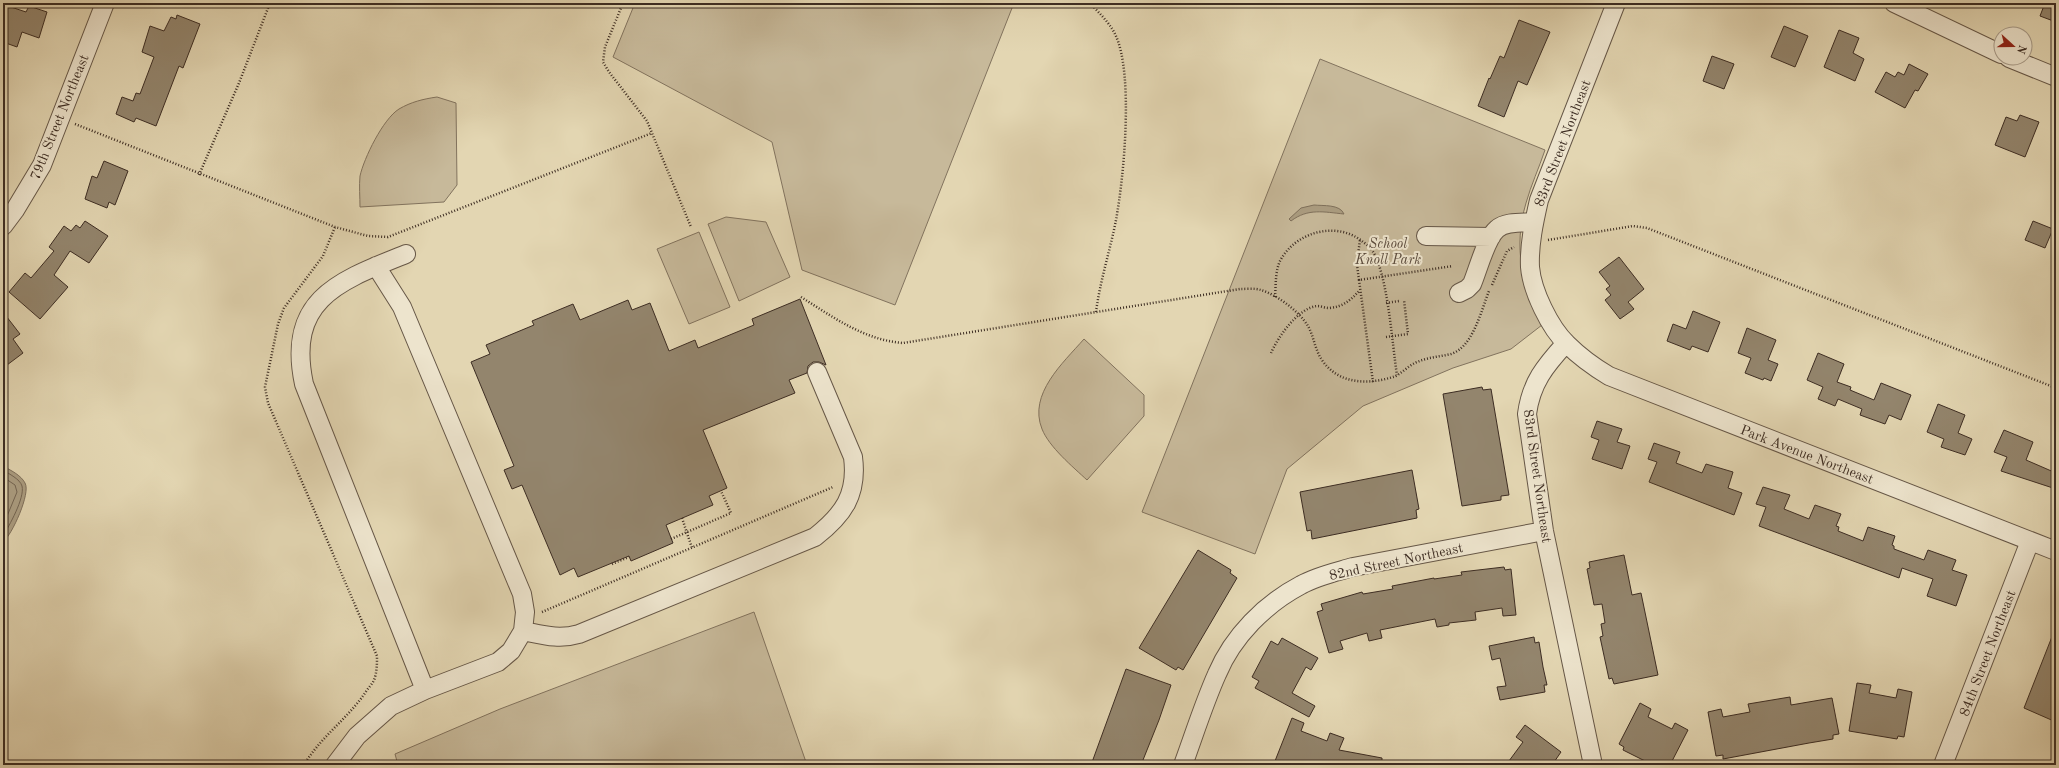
<svg xmlns="http://www.w3.org/2000/svg" width="2059" height="768" font-family="'Old Standard TT',serif">
  <style>
    .green { fill: #c7b99a; stroke: #82735e }
    .water { fill: #ab9d81; stroke: #7f705b }
    .lines { fill: none; stroke-linecap: round; stroke-linejoin: round }
    .shore { stroke: #746552; stroke-width: 1 }
    .building { fill: #93856d; stroke: #3d2d23 }
    .minor-casing { stroke: #665747; stroke-width: 20 }
    .path { stroke: #3d2d23; stroke-width: 2.5; stroke-dasharray: 1 2; stroke-linecap: butt }
    .minor { stroke: #ede4cd; stroke-width: 18 }
    .labels { text-anchor: middle; stroke-width: 4; stroke-linejoin: round; paint-order: stroke }
    .street-label { font-size: 14px; fill: #3d2d23; stroke: #ede4cd }
    .park-label { font-size: 14px; font-style: italic; fill: #59493b; stroke: #ede4cd }
  </style>
  <rect width="100%" height="100%" fill="#e3d6b2"/>
  <filter id="stains"><feTurbulence type="fractalNoise" baseFrequency=".005" numOctaves="4"/><feColorMatrix values="0 0 0 0 .2 0 0 0 0 .09 0 0 0 0 .02 0 0 0 .5 -.17"/></filter>
  <radialGradient id="worn" r=".72"><stop offset=".6" stop-color="#630" stop-opacity="0"/><stop offset="1" stop-color="#630" stop-opacity=".3"/></radialGradient>
  <path class="green" d="M635,3H1014L895,305L802,270L772,142L613,57Z
    M1320,59L1545,150C1539,168 1531,185 1526,203C1513,247 1522,286 1542,325L1511,349L1453,368L1363,406L1287,469L1255,554L1142,512Z
    M437,97L456,103L457,185L444,202L360,207C360,197 359,186 360,176C364,158 383,119 399,109C411,102 423,99 437,97Z
    M726,217L766,222L790,277L739,301L708,224Z
    M699,232L730,307L689,324L657,249Z
    M1084,339L1144,395V416L1087,480C1073,467 1049,447 1042,429C1028,394 1063,363 1084,339Z
    M754,612L807,765H398L395,754L500,709Z"/>
  <path class="water" d="M1314,205C1323,206 1340,204 1344,214C1324,212 1308,208 1291,221L1289,219L1301,208Z
    M3,466C10,470 21,475 25,483C31,493 12,535 3,542Z"/>
  <g class="lines">
    <path class="shore" d="M3,470C9,474 20,479 22,486C25,498 9,526 3,536
      M3,477L15,485L17,492L3,526"/>
  </g>
  <path class="building" d="M2045,3H2056V22L2040,16Z
    M8,6L26,12L29,6L47,12L39,38L22,32L17,47L3,42V21Z
    M177,15L200,24L183,68L179,66L156,126L136,118L134,122L116,114L122,97L133,101L136,93L140,94L154,57L142,52L150,26L164,31L171,17L176,19Z
    M1519,20L1550,32L1527,85L1518,81L1504,117L1478,106L1489,78L1490,79L1500,56L1504,58Z
    M1784,26L1808,36L1795,67L1771,57Z
    M1839,30L1859,38L1853,53L1864,59L1855,81L1824,67Z
    M1712,56L1734,64L1724,89L1703,81Z
    M1909,64L1928,74L1918,91L1915,90L1905,108L1875,92L1886,72L1895,77L1898,72L1904,75Z
    M2020,115L2039,122L2025,157L1995,145L2006,117L2017,121Z
    M104,161L128,171L115,205L109,202L107,208L85,199L92,176L97,178Z
    M85,221L108,236L89,263L70,251L54,275L68,287L40,319L9,292L25,273L31,278L54,251L49,247L64,226L71,231L76,225L80,228Z
    M2033,221L2053,229L2045,248L2025,240Z
    M1619,257L1644,289L1628,302L1634,309L1620,319L1605,300L1611,295L1606,289L1610,286L1599,272Z
    M800,299L826,365L819,362H813L808,366L807,373L789,380L795,393L703,430L727,488L709,496L713,505L666,525L673,543L631,561L629,556L578,577L574,568L560,575L522,485L512,489L504,470L514,466L471,362L490,354L486,345L534,325L532,321L573,304L580,320L628,300L632,310L650,303L669,351L695,340L698,348L754,325L752,319Z
    M1693,311L1720,322L1708,352L1692,346L1690,350L1667,341L1673,324L1686,329Z
    M3,312L20,334L13,339L23,353L3,368Z
    M1747,328L1776,340L1768,360L1778,364L1771,381L1764,378L1763,380L1745,373L1751,358L1738,353Z
    M1818,353L1844,364L1837,382L1851,387L1850,390L1874,400L1881,383L1911,395L1901,420L1889,415L1885,424L1860,415L1862,409L1838,399L1835,406L1818,399L1823,387L1807,380Z
    M1482,387L1483,390L1491,389L1509,495L1501,496V500L1462,506L1443,394Z
    M1938,404L1965,415L1958,433L1972,439L1965,455L1941,447L1944,439L1927,432Z
    M1597,421L1622,429L1617,442L1630,446L1622,469L1592,459L1599,440L1591,437Z
    M2004,430L2033,442L2026,460L2056,473V489L2001,471L2007,457L1994,452Z
    M1654,443L1680,452L1676,463L1702,473L1706,464L1733,472L1728,488L1742,493L1734,515L1649,482L1657,462L1648,459Z
    M1412,470L1419,509L1416,510L1417,518L1312,539L1311,530L1307,531L1300,492Z
    M1763,487L1790,495L1784,509L1809,519L1815,505L1841,514L1836,526L1839,527L1838,531L1863,541L1868,527L1895,536L1892,545L1894,546V549L1924,560L1928,550L1956,560L1952,570L1967,575L1956,606L1927,596L1933,579L1902,568L1899,578L1759,526L1766,507L1756,504Z
    M1198,550L1231,570L1230,573L1237,578L1183,670L1178,667L1176,670L1139,648Z
    M1624,555L1632,595L1641,593L1658,675L1614,684L1612,678L1609,679L1600,637L1603,636L1601,624L1605,623L1602,604L1594,605L1587,569L1590,568L1589,562Z
    M1504,567L1505,570L1511,569L1516,615L1503,616L1502,608L1475,612L1476,620L1449,623V625L1437,627L1435,619L1380,630L1382,638L1369,641L1367,633L1340,641L1343,649L1329,653L1317,612L1323,610L1321,604L1362,592L1363,594L1393,589L1392,586L1434,578V579L1462,575L1461,572Z
    M2055,629L2056,630V722L2024,708Z
    M1534,637L1535,643L1539,642L1543,667L1547,685H1544L1545,692L1500,700L1497,687L1506,686L1500,658L1492,660L1489,646Z
    M1282,638L1318,658L1311,670L1306,667L1292,693L1315,706L1309,717L1255,688L1259,681L1252,677L1271,641L1278,645Z
    M1126,669L1171,685L1159,720L1141,765H1091Z
    M1857,683L1871,685L1869,693L1896,698L1898,689L1912,692L1904,737L1898,736L1897,739L1849,731Z
    M1790,697L1791,705L1832,698L1839,734L1833,735V739L1809,743L1723,759V755L1716,756L1708,712L1721,709L1723,717L1750,712L1748,704Z
    M1640,703L1651,709L1648,717L1672,729L1675,723L1688,730L1670,765H1653L1623,750L1624,747L1619,744Z
    M1292,718L1304,723L1301,731L1327,741L1330,733L1344,738L1339,750L1382,758V765H1286L1275,761Z
    M1525,725L1561,752L1552,765H1506L1523,742L1516,737Z"/>
  <g class="lines">
    <defs>
      <path id="minor" d="M1616,3L1539,200C1534,222 1529,245 1530,267C1532,291 1550,328 1567,344C1580,357 1594,367 1609,376L2056,551
        M1894,3L2001,54
        M2009,58L2056,77
        M3,226L15,210L42,165L105,3
        M1426,236L1491,237
        M406,254C339,281 286,299 304,384L425,690
        M1459,293L1467,289L1472,284C1478,270 1486,238 1497,229C1506,221 1523,223 1534,222
        M1566,343C1545,366 1531,383 1527,414L1544,531L1593,765
        M523,631C543,635 559,640 579,634L815,537C843,515 858,495 853,457L817,372
        M335,765L357,736L391,706L425,690L498,662L511,651L523,631L525,612L522,594L402,307L376,266
        M1183,765C1194,735 1204,703 1217,674C1233,636 1265,604 1301,585C1317,576 1336,572 1353,567L1544,531
        M1943,765L2030,541"/>
    </defs>
    <use href="#minor" class="minor-casing"/>
    <path class="path" d="M623,3L605,47L603,62L609,72L647,121L691,227
      M1090,3C1099,13 1109,22 1115,34C1134,72 1124,177 1116,220C1110,251 1100,281 1096,312
      M75,124L335,227L368,236L388,237L652,133
      M199,175L239,83L270,3
      M1548,240L1633,226L1647,228L2056,388
      M1359,280L1357,265L1360,239
      M1492,285L1507,251L1514,247
      M801,297C833,317 864,340 903,343L1240,289C1246,289 1255,288 1261,290C1277,295 1299,311 1308,326C1314,337 1315,350 1322,360C1338,384 1367,385 1393,377C1400,375 1408,366 1415,363C1427,357 1439,357 1451,354C1473,347 1481,311 1489,291
      M1275,297C1276,285 1275,272 1280,261C1295,232 1337,220 1363,242C1366,244 1370,247 1372,250C1388,274 1392,344 1397,375
      M1386,303L1399,301
      M1386,337L1408,334L1404,300
      M1271,353C1278,337 1298,308 1317,306C1321,306 1325,308 1329,308C1343,307 1351,300 1360,290
      M1373,382L1359,280L1453,266
      M682,518L692,548
      M671,539L731,513L721,491
      M612,564L629,557
      M542,612L833,487
      M304,765C321,736 349,718 367,690C370,686 374,682 375,677C377,670 377,663 377,656L268,403L265,387L278,324L284,308L323,256L335,227"/>
    <use href="#minor" class="minor"/>
  </g>
  <g class="labels">
    <g class="street-label">
      <text transform="translate(59 117) rotate(-68)" y="5">79th Street Northeast</text>
      <text transform="translate(1562 143) rotate(-69)" y="5">83rd Street Northeast</text>
      <text transform="translate(1807 454) rotate(21)" y="5">Park Avenue Northeast</text>
      <text transform="translate(1538 476) rotate(82)" y="5">83rd Street Northeast</text>
      <text transform="translate(1396 561) rotate(-12)" y="5">82nd Street Northeast</text>
      <text transform="translate(1987 653) rotate(-69)" y="5">84th Street Northeast</text>
    </g>
    <g class="park-label">
      <text x="1388" y="248">School<tspan x="1388" dy="16">Knoll Park</tspan></text>
    </g>
  </g>
  <rect width="2059" height="768" fill="none" stroke="#e3d6b2" stroke-width="16"/>
  <rect x="4" y="4" width="2051" height="760" fill="none" stroke="#3d2d23" stroke-width="2"/>
  <rect x="8" y="8" width="2043" height="752" fill="none" stroke="#3d2d23"/>
  <g transform="translate(2013 46) rotate(111)"><circle r="19" fill="#ede4cd" stroke="#a79b89"/>
  <path d="M0-3L7 15L0 10L-7 15Z" fill="#8f2418"/>
  <text y="-6" font-size="11" font-weight="bold" text-anchor="middle" fill="#3d2d23">N</text>
  </g>
  <rect width="100%" height="100%" filter="url(#stains)"/>
  <rect width="100%" height="100%" fill="url(#worn)"/>
</svg>
